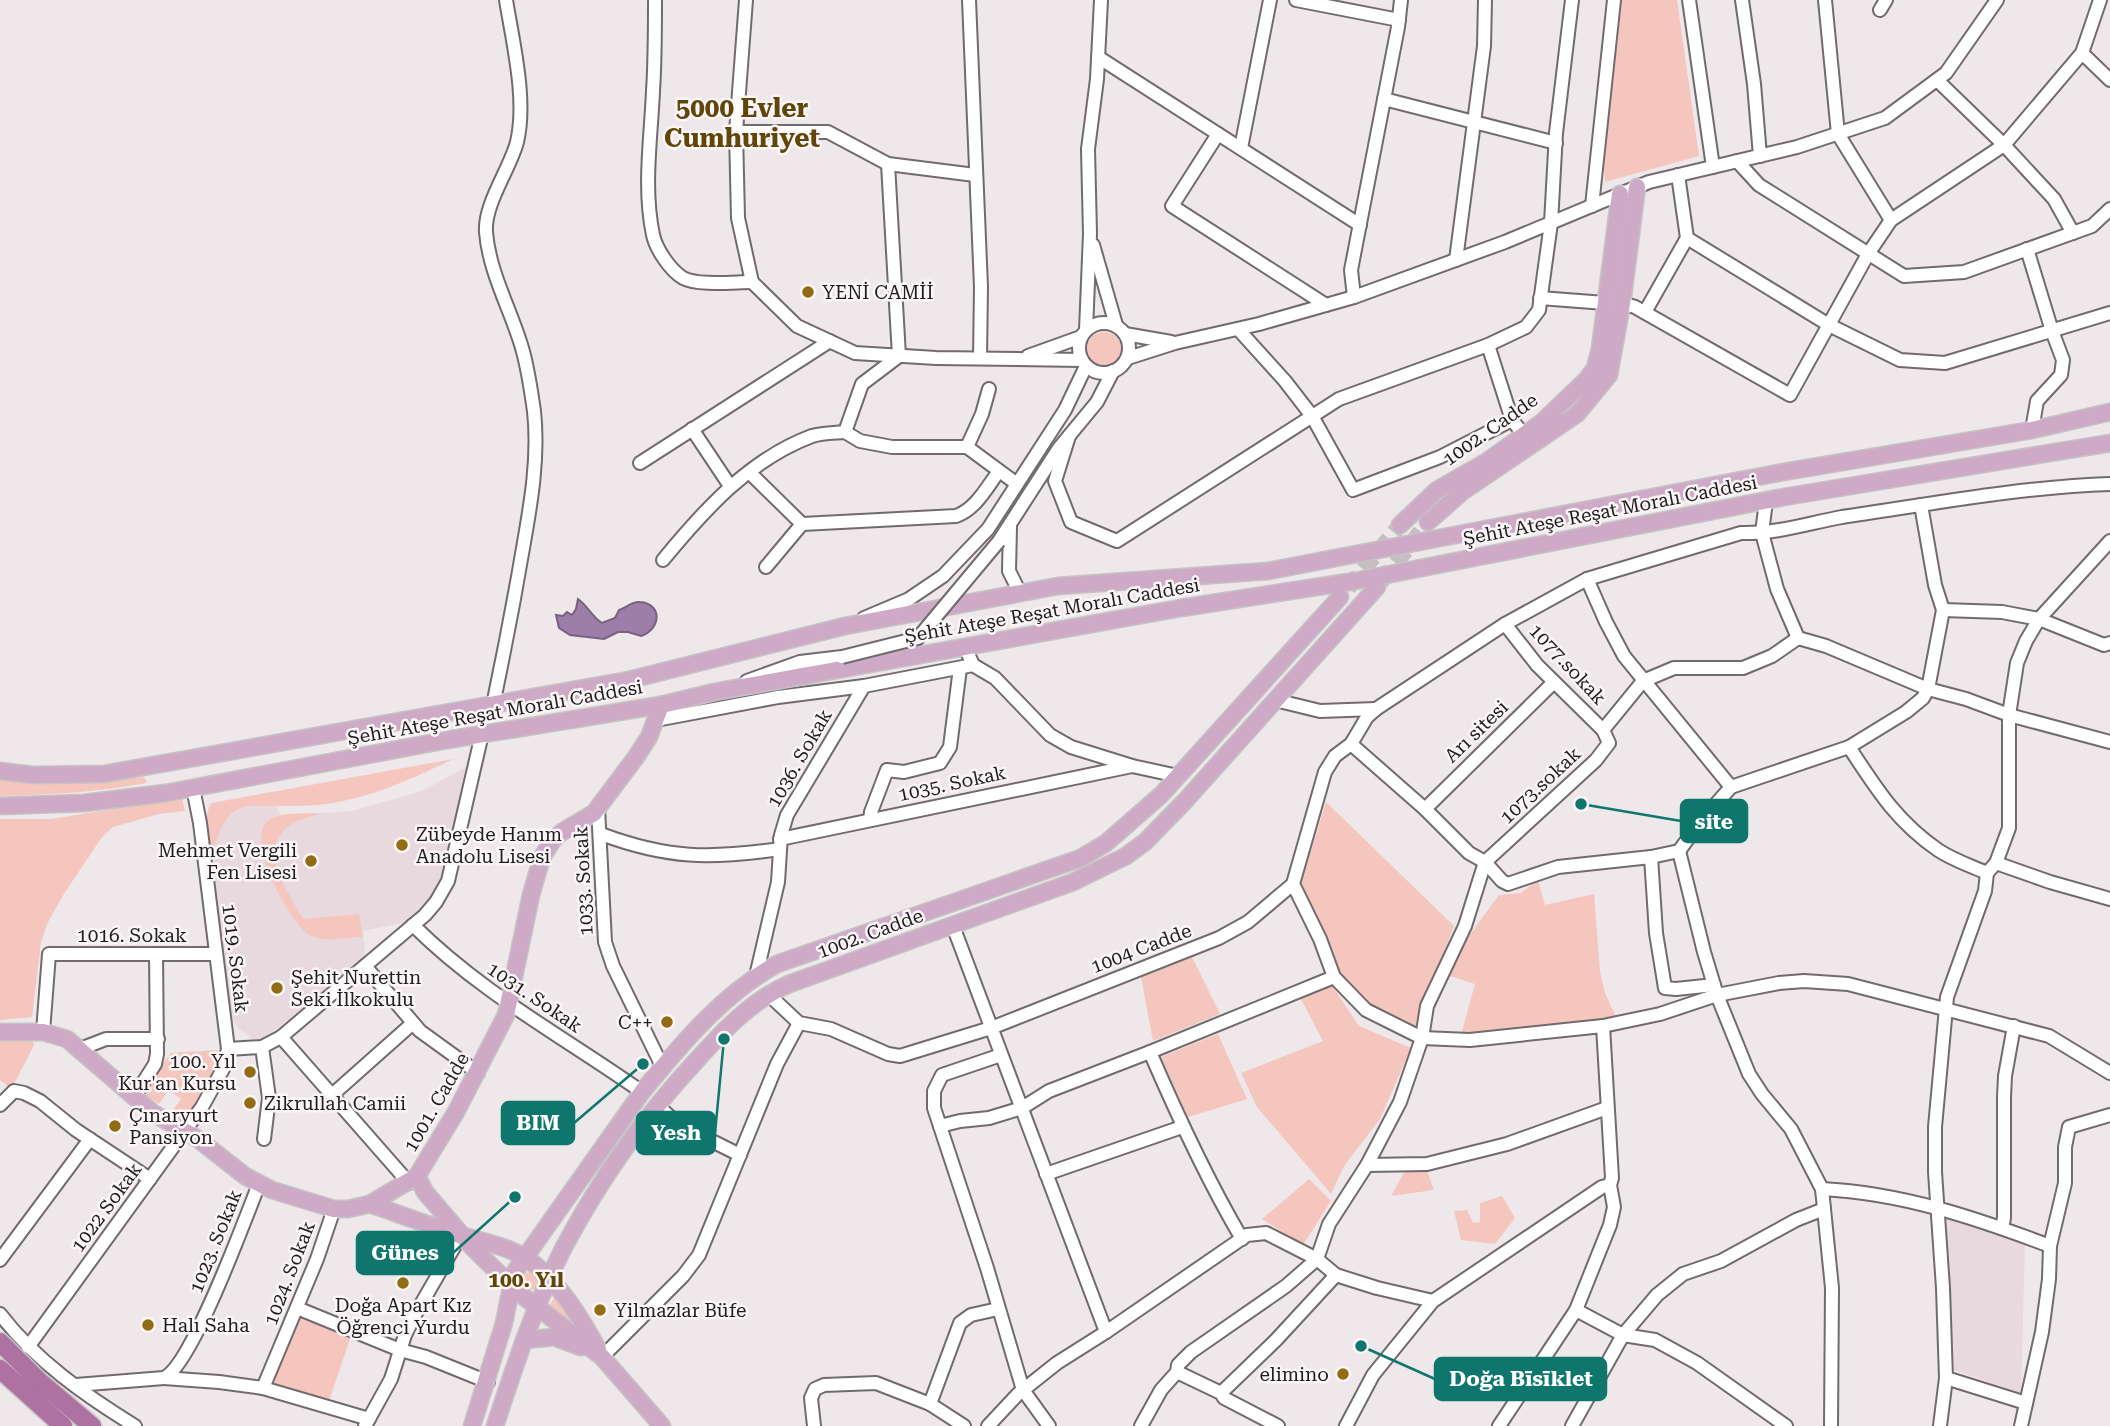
<svg xmlns="http://www.w3.org/2000/svg" width="2110" height="1426" viewBox="0 0 2110 1426" font-family="'Roboto Serif',serif">
<rect width="100%" height="100%" fill="#eee8ea"/>
<g fill="#e8d9de">
<path d="M467,767L442,878L433,900L423,913L406,922L363,931L365,956L269,1035L262,1039H254L239,1029L233,1020L219,930L207,817L209,805L212,803L270,792L281,816L352,811L422,791Z"/>
<path d="M1942,1217L2025,1241L2021,1393L1954,1370Z"/>
</g>
<g fill="#f4c6be">
<path d="M1621,0H1677L1699,156L1605,182L1603,163Z"/>
<circle cx="1104" cy="349" r="17"/>
<path d="M453,759C410,780 366,800 318,805C294,807 270,805 246,806C221,813 219,836 211,858C209,842 202,816 212,803Z"/>
<path d="M144,777L147,783C98,792 50,795 0,796V780L72,784Z"/>
<path d="M182,798L185,811L159,814L113,827L102,837L65,892L48,922L41,942L32,1017L0,1020V819H51Z"/>
<path d="M1326,802L1454,926L1423,1005L1419,1030L1367,1005L1342,980L1300,887Z"/>
<path d="M322,813C310,817 291,821 283,831C265,852 278,876 290,896C294,904 298,913 304,919L359,914L363,937C348,937 328,942 314,937C291,929 248,845 265,824C276,810 306,814 322,813Z"/>
<path d="M1538,880L1545,905L1594,894L1600,972L1605,993L1617,1019L1461,1035L1475,984L1447,975L1454,956L1499,895L1521,893Z"/>
<path d="M1192,957L1220,1014L1153,1041L1141,977Z"/>
<path d="M1331,984L1359,1026L1411,1048L1380,1119L1344,1166L1331,1194L1257,1107L1241,1073L1323,1041L1301,999Z"/>
<path d="M1218,1034L1247,1099L1188,1117L1161,1057Z"/>
<path d="M32,1039L34,1045L13,1086L9,1087L0,1080V1040Z"/>
<path d="M218,1050C212,1077 202,1101 183,1121L171,1113L181,1099L169,1090L159,1104L141,1092L171,1053Z"/>
<path d="M1405,1171H1427L1434,1190L1391,1196Z"/>
<path d="M1309,1179L1331,1201L1303,1245L1262,1219Z"/>
<path d="M1502,1196L1515,1218L1495,1244L1461,1240L1454,1211L1467,1210L1473,1223L1480,1222V1203Z"/>
<circle cx="530" cy="1281" r="9"/>
<path d="M555,1296L573,1317L570,1321L549,1306Z"/>
<path d="M300,1315L351,1336L329,1401L272,1386Z"/>
</g>
<path fill="#9d7ea9" stroke="#77617f" stroke-width="2" d="M578,599C588,606 592,617 602,623L615,618L619,610C626,608 632,601 640,602C663,604 661,629 641,636L628,632H618L604,639L570,635L559,628L556,615L563,616L567,612L572,615L576,609Z"/>
<g fill="none" stroke-linecap="round" stroke-linejoin="round">
<g stroke="#c5bfc1" stroke-width="16" stroke-dasharray="16 8" stroke-linecap="butt">
<path d="M1381,582L1428,522"/>
<path d="M1348,588L1400,525"/>
</g>
<g stroke="#716b6d" stroke-width="16">
<g id="minor">
<path d="M655,0C655,30 655,61 653,91C651,138 643,188 653,235C656,249 670,270 683,278C698,286 734,282 752,282"/>
<path d="M746,0L736,132L738,218L752,282L797,326L855,353L936,358L1082,360"/>
<path d="M969,0L981,287L980,358"/>
<path d="M1296,0L1399,20"/>
<path d="M1689,0L1713,167"/>
<path d="M1742,0L1754,84L1760,156"/>
<path d="M1825,0L1838,134L1891,220"/>
<path d="M1880,10L1886,0"/>
<path d="M2082,53L2110,80"/>
<path d="M1098,57L1360,225"/>
<path d="M1937,80L2004,145L2054,199L2073,233"/>
<path d="M1384,99L1556,143"/>
<path d="M736,132H828L888,164L975,175"/>
<path d="M1218,134L1172,206L1326,305"/>
<path d="M1241,148L1270,0"/>
<path d="M1737,161L1759,185L1904,276L1964,272L2092,226L2110,209"/>
<path d="M1678,175L1687,238L1829,325L1900,360L1945,363L2110,313"/>
<path d="M1592,206L1614,0"/>
<path d="M1093,245L1116,325"/>
<path d="M2027,249L2052,331L2063,360L2061,375L2037,401L2032,430"/>
<path d="M1456,260L1484,46L1485,0"/>
<path d="M1354,297L1351,270L1398,27L1401,0"/>
<path d="M1540,298L1605,303"/>
<path d="M1622,303L1635,307L1790,395L1868,254L1891,220L2004,145L2082,53L2100,0"/>
<path d="M1645,312L1687,238"/>
<circle cx="1104" cy="348" r="25"/>
<path d="M1238,329L1285,381L1312,416L1353,490L1440,457L1512,420"/>
<path d="M1086,330L1090,234L1088,149L1097,79L1101,0"/>
<path d="M1125,334L1171,342"/>
<path d="M1488,345L1512,420L1524,435"/>
<path d="M1028,356L1081,337"/>
<path d="M1128,358L1175,343L1259,324L1354,297L1505,242L1649,182L1797,147L1885,118L1946,73L1997,0"/>
<path d="M692,429L730,486"/>
<path d="M845,432L860,441L892,447H967L1017,484"/>
<path d="M1069,436L1055,481L1071,522L1117,541L1339,399L1488,345L1526,327L1539,310L1551,223L1556,133L1572,0"/>
<path d="M967,447L982,414L989,389"/>
<path d="M640,463L830,341"/>
<path d="M750,473L802,524L956,516C976,509 987,487 999,471"/>
<path d="M2110,484C2021,487 1931,504 1842,517C1809,523 1776,534 1741,533L1587,579L1505,624L1376,709L1367,717L1351,744L1335,756L1325,772L1293,884L1320,939L1334,977L1366,1010L1422,1038L1470,1040L1603,1026L1660,1014L1717,995L1779,983L1804,981L1848,984L2049,1036L2110,1073"/>
<path d="M1766,501L1762,533L1777,589L1798,638"/>
<path d="M1010,526L1009,571L1020,593"/>
<path d="M999,541L1059,448L1097,402L1113,371"/>
<path d="M663,560C704,510 750,459 812,436C822,433 834,433 845,432L862,384L899,356L888,164"/>
<path d="M766,567L802,524"/>
<path d="M1587,579L1606,622L1624,656L1731,787"/>
<path d="M1943,610L2002,612L2039,619L2104,645L2110,643"/>
<path d="M864,618L909,599L943,576L988,529L1065,410L1086,366"/>
<path d="M1798,638L1826,646L1928,689L1966,699L2009,715L2110,742"/>
<path d="M965,647L973,665L995,678L1050,735L1071,747L1132,766L1178,776"/>
<path d="M747,681L800,662L842,657"/>
<path d="M1275,700L1320,711L1376,709"/>
<path d="M493,705C504,653 514,601 523,548C531,503 539,457 534,411C531,391 528,368 522,348C511,310 489,272 486,232C484,204 510,169 517,142C527,100 513,43 506,0"/>
<path d="M656,720L778,697L864,686L973,665"/>
<path d="M1603,730L1643,681L1674,668H1743L1772,656L1798,638"/>
<path d="M1351,744L1425,809L1469,853L1485,862L1502,881L1508,884L1558,867L1651,857L1679,851L1701,821L1731,787L1849,747L1906,712L1923,698L1928,689L1943,610L1935,585L1921,505"/>
<path d="M1849,747C1876,788 1896,821 1938,850C1953,860 1971,866 1987,873"/>
<path d="M598,808L605,942L613,966L662,1066"/>
<path d="M1425,809L1554,682"/>
<path d="M870,820L871,812L887,770L904,772L940,763L950,747L960,668"/>
<path d="M601,834C668,859 710,859 780,849"/>
<path d="M780,839L1132,766"/>
<path d="M1679,851L1704,952L1717,995L1749,1074L1762,1094L1791,1129L1822,1189L1832,1288L1831,1426"/>
<path d="M1651,857L1656,933L1665,988L1676,989L1714,985"/>
<path d="M1996,863L2050,882L2110,899"/>
<path d="M413,925C481,993 564,1037 642,1092"/>
<path d="M953,926L1106,1332"/>
<path d="M365,966L420,1031L478,1073"/>
<path d="M756,976L778,882L781,835L787,815L864,686"/>
<path d="M768,994L799,1023L831,1029L888,1054L900,1056L991,1028L1219,938L1248,922L1293,884"/>
<path d="M43,1032L49,954H216"/>
<path d="M281,1037L409,1183"/>
<path d="M262,1047L269,1098L264,1139"/>
<path d="M80,1049L106,1039H158"/>
<path d="M228,1049L262,1047L281,1037L425,915L436,902L448,881L482,734"/>
<path d="M1150,1052C1178,1117 1206,1178 1242,1239"/>
<path d="M1001,1055L942,1075L934,1091V1108L987,1268L1023,1390L1049,1426"/>
<path d="M332,1095L413,1023"/>
<path d="M134,1097L155,1064L157,1054L156,954"/>
<path d="M0,1105L14,1091L24,1093L40,1101L76,1130L150,1179"/>
<path d="M658,1106L678,1124L740,1155"/>
<path d="M940,1126L960,1121L989,1118L1022,1108L1049,1091L1150,1052L1334,977"/>
<path d="M1367,1165L1427,1164L1507,1144L1607,1108"/>
<path d="M1046,1174L1182,1127"/>
<path d="M1822,1189C1902,1193 1976,1218 2050,1246"/>
<path d="M2002,1228L2004,1218V1097L2005,1076L2014,1026"/>
<path d="M0,1260L90,1139"/>
<path d="M297,1308L400,1350L426,1357L488,1382"/>
<path d="M1576,1310L1623,1335L1655,1340L1697,1363L1786,1426"/>
<path d="M0,1314C35,1360 86,1396 135,1426"/>
<path d="M28,1347L202,1107L223,1069L228,1049L200,823L193,788"/>
<path d="M602,1357L683,1276L699,1255L777,1064L799,1023"/>
<path d="M1177,1372L1221,1393L1224,1398L1278,1426"/>
<path d="M164,1378L219,1382L263,1388L369,1419"/>
<path d="M1946,1378L2026,1403"/>
<path d="M76,1385L164,1378C192,1365 245,1219 259,1184"/>
<path d="M263,1388L317,1259L334,1209"/>
<path d="M1221,1393L1276,1340L1336,1275"/>
<path d="M930,1404L960,1323L971,1315L998,1309"/>
<path d="M365,1426L391,1379L405,1335L416,1313L461,1235"/>
<path d="M814,1426L811,1398L815,1389L824,1385L876,1383L930,1404L964,1426"/>
<path d="M988,1426L1018,1394L1057,1363L1106,1332L1247,1235L1266,1233L1317,1259L1336,1275L1377,1288L1433,1301"/>
<path d="M1141,1426L1161,1390L1177,1372L1178,1365L1191,1352L1286,1286L1317,1259L1329,1224L1367,1165L1400,1102L1422,1038L1427,1006L1465,926L1485,862L1596,760L1609,743L1603,730L1537,665L1505,624"/>
<path d="M1346,1426L1373,1375L1433,1301L1602,1187L1610,1185"/>
<path d="M1499,1426L1576,1310L1610,1225L1614,1207L1610,1185L1612,1178L1603,1026"/>
<path d="M1572,1426L1623,1335L1657,1295L1683,1274L1721,1261L1796,1220L1824,1209"/>
<path d="M1940,1426L1946,1378L1943,1288L1935,1172V1127L1947,997L1985,891L1987,873L1996,863L2009,828V715L2017,663L2026,641L2039,619L2110,541"/>
<path d="M2021,1426L2042,1332L2049,1279L2050,1246L2065,1183V1147L2069,1127L2110,1115"/>
</g>
</g>
<g stroke="#c5c4c4" stroke-width="19">
<g id="major">
<path d="M1428,522L1462,492L1577,414L1609,375L1622,303L1637,187"/>
<path d="M1400,525L1437,490L1486,462L1541,423L1587,379L1595,368L1600,348L1620,194"/>
<path d="M0,771L33,775L104,774L629,680L845,626L1058,586L1268,571L1778,473L2032,430L2110,412"/>
<path d="M0,806L84,803L166,793L447,740L661,705L714,692L1181,608L1355,581L1784,497L2110,443"/>
<path d="M0,1032H43L67,1039L153,1113L198,1139L245,1176L272,1190L334,1209H348L370,1204L417,1176L456,1112L506,1015L531,895L542,857L553,840L562,832L594,813L636,757L649,737L661,705"/>
<path d="M417,1176L425,1192L472,1247L519,1293L602,1357L662,1426"/>
<path d="M370,1204C399,1214 428,1225 457,1234C488,1244 516,1246 541,1270C565,1292 582,1320 598,1349"/>
<path d="M524,1340L554,1337L581,1347"/>
<path d="M472,1426L504,1323L514,1273L642,1092C681,1044 723,994 777,964L1081,858L1106,843L1161,795L1340,597"/>
<path d="M495,1426C515,1365 535,1304 564,1247C599,1181 645,1116 696,1061C724,1030 751,1001 789,984L1073,882L1126,856L1145,842L1185,801L1377,587"/>
</g>
</g>
<g stroke="#c5c4c4" stroke-width="21">
<g id="highway">
<path d="M0,1342L39,1381L92,1426"/>
<path d="M0,1369L63,1426"/>
</g>
</g>
<use href="#minor" stroke="#fff" stroke-width="12"/>
<use href="#major" stroke="#ceaac7" stroke-width="16"/>
<use href="#highway" stroke="#ae71a1" stroke-width="18"/>
<g stroke="#716b6d" stroke-width="16" stroke-linecap="butt">
<path id="minor-bridge" d="M842,657L918,638L999,541"/>
</g>
<use href="#minor-bridge" stroke="#fff" stroke-width="12"/>
</g>
<g fill="#926c13" stroke="#fcf5f7" stroke-width="2.5">
<circle cx="808" cy="292" r="7"/>
<circle cx="402" cy="845" r="7"/>
<circle cx="311" cy="861" r="7"/>
<circle cx="277" cy="988" r="7"/>
<circle cx="667" cy="1022" r="7"/>
<circle cx="250" cy="1072" r="7"/>
<circle cx="250" cy="1103" r="7"/>
<circle cx="115" cy="1126" r="7"/>
<circle cx="403" cy="1283" r="7"/>
<circle cx="600" cy="1310" r="7"/>
<circle cx="148" cy="1325" r="7"/>
<circle cx="1343" cy="1374" r="7"/>
</g>
<g text-anchor="middle" stroke-width="5" stroke-linejoin="round" paint-order="stroke">
<g font-size="19" fill="#1f1d1e" stroke="#fcf5f7" text-anchor="start">
<text x="822" y="299">YENİ CAMİİ</text>
<text x="416" y="841">Zübeyde Hanım<tspan x="416" dy="22">Anadolu Lisesi</tspan></text>
<text x="297" y="857" text-anchor="end">Mehmet Vergili<tspan x="297" dy="22">Fen Lisesi</tspan></text>
<text x="291" y="984">Şehit Nurettin<tspan x="291" dy="22">Seki İlkokulu</tspan></text>
<text x="653" y="1029" text-anchor="end">C++</text>
<text x="236" y="1068" text-anchor="end">100. Yıl<tspan x="236" dy="22">Kur'an Kursu</tspan></text>
<text x="264" y="1110">Zikrullah Camii</text>
<text x="129" y="1122">Çınaryurt<tspan x="129" dy="22">Pansiyon</tspan></text>
<text x="403" y="1312" text-anchor="middle">Doğa Apart Kız<tspan x="403" dy="22">Öğrenci Yurdu</tspan></text>
<text x="614" y="1317">Yilmazlar Büfe</text>
<text x="162" y="1332">Halı Saha</text>
<text x="1329" y="1381" text-anchor="end">elimino</text>
</g>
<g font-size="19" fill="#1f1d1e" stroke="#fcf5f7">
<text transform="translate(1490 429) rotate(-35)" y="7">1002. Cadde</text>
<text transform="translate(1610 510) rotate(-11)" y="7">Şehit Ateşe Reşat Moralı Caddesi</text>
<text transform="translate(1052 610) rotate(-10)" y="7">Şehit Ateşe Reşat Moralı Caddesi</text>
<text transform="translate(1568 664) rotate(47)" y="7">1077.sokak</text>
<text transform="translate(495 712) rotate(-10)" y="7">Şehit Ateşe Reşat Moralı Caddesi</text>
<text transform="translate(1476 731) rotate(-44)" y="7">Arı sitesi</text>
<text transform="translate(799 758) rotate(-60)" y="7">1036. Sokak</text>
<text transform="translate(952 783) rotate(-12)" y="7">1035. Sokak</text>
<text transform="translate(1540 785) rotate(-43)" y="7">1073.sokak</text>
<text transform="translate(583 881) rotate(-93)" y="7">1033. Sokak</text>
<text transform="translate(870 933) rotate(-20)" y="7">1002. Cadde</text>
<text x="132" y="942">1016. Sokak</text>
<text transform="translate(1141 948) rotate(-21)" y="7">1004 Cadde</text>
<text transform="translate(236 958) rotate(83)" y="7">1019. Sokak</text>
<text transform="translate(535 997) rotate(34)" y="7">1031. Sokak</text>
<text transform="translate(436 1102) rotate(-60)" y="7">1001. Cadde</text>
<text transform="translate(106 1207) rotate(-54)" y="7">1022 Sokak</text>
<text transform="translate(215 1241) rotate(-68)" y="7">1023. Sokak</text>
<text transform="translate(289 1273) rotate(-69)" y="7">1024. Sokak</text>
</g>
<g font-size="21" font-weight="bold" fill="#604609" stroke="#fcf5f7">
<text x="526" y="1287">100. Yıl</text>
</g>
<g font-size="26" font-weight="bold" fill="#604609" stroke="#fcf5f7">
<text x="742" y="117">5000 Evler<tspan x="742" dy="30">Cumhuriyet</tspan></text>
</g>
</g>
<path fill="none" stroke="#0f766e" stroke-width="2.5" d="M1581 804L1681 821M643 1064L574 1123M724 1039L715 1133M515 1197L453 1253M1361 1346L1435 1379"/>
<g fill="#0f766e" stroke="#fcf5f7" stroke-width="2.5">
<circle cx="1581" cy="804" r="7"/>
<circle cx="643" cy="1064" r="7"/>
<circle cx="724" cy="1039" r="7"/>
<circle cx="515" cy="1197" r="7"/>
<circle cx="1361" cy="1346" r="7"/>
</g>
<g fill="#0f766e" stroke="#0f766e" stroke-width="2.5">
<rect x="1681" y="800" width="66" height="42" rx="7"/>
<rect x="502" y="1102" width="72" height="42" rx="7"/>
<rect x="637" y="1112" width="78" height="42" rx="7"/>
<rect x="357" y="1232" width="96" height="42" rx="7"/>
<rect x="1435" y="1358" width="171" height="42" rx="7"/>
</g>
<g font-size="21" text-anchor="middle" font-weight="bold" fill="#fff">
<text x="1714" y="829">site</text>
<text x="538" y="1130">BIM</text>
<text x="676" y="1140">Yesh</text>
<text x="405" y="1260">Günes</text>
<text x="1521" y="1386">Doğa Bīsīklet</text>
</g>
</svg>
